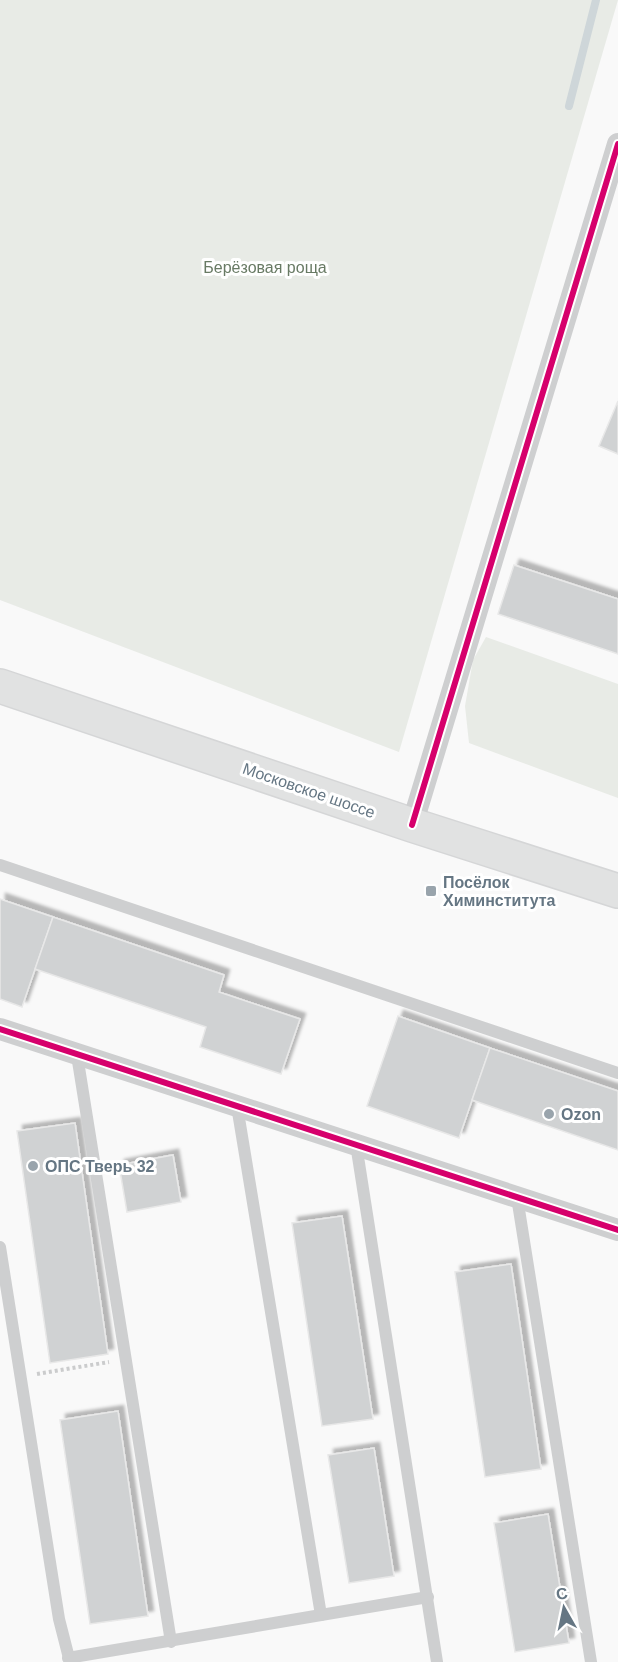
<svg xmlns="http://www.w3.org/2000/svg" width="618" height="1662" viewBox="0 0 618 1662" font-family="Helvetica,sans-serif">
<defs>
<filter id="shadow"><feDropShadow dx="5.5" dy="-5.5" stdDeviation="1.5" flood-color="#0004"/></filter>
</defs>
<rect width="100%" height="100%" fill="#f9f9f9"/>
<g fill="#e8ebe6">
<path d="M0,0H618L399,752L0,600Z"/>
<path d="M486,637L618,684V798L469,743L465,706L473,660Z"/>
</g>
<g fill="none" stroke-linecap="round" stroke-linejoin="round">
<path stroke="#ced6d9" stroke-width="8" d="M569,106L596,0"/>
</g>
<g fill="#d0d2d3" stroke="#e8e8e8" stroke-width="1.5" filter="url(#shadow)">
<path d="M618,401V454L599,446Z"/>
<path d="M514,565L618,599V654L498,614Z"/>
<path d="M0,899L53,917L22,1007L0,999Z"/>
<path d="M53,917L224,975L219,992L300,1019L281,1074L200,1047L206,1027L35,969Z"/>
<path d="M398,1016L490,1048L459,1138L367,1106Z"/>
<path d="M490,1048L618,1091V1150L472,1100Z"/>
<path d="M75,1123L108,1354L50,1363L17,1131Z"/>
<path d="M173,1155L181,1202L127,1212L119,1165Z"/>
<path d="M342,1216L373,1419L322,1426L292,1223Z"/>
<path d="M511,1264L541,1469L485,1477L455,1272Z"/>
<path d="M118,1411L148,1616L90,1624L60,1420Z"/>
<path d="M374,1448L394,1576L349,1583L328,1455Z"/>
<path d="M548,1514L569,1643L515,1652L494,1523Z"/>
</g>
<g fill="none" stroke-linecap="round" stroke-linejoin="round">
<g stroke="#d5d6d7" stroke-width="36">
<path id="primary" d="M0,686L412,825L618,891"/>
</g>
<path stroke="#cbcccd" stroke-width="4" stroke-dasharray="3 3" stroke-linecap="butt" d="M37,1374L109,1362"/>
<g stroke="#cecfd0" stroke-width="12">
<path d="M0,865L618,1073"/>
<path d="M77,1055L171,1642"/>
<path d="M237,1106L321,1615L428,1597"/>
<path d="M356,1144L437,1662"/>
<path d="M517,1197L591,1662"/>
<path d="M0,1247L59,1619L70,1662"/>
<path d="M68,1658L321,1615"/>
</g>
<g stroke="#cecfd0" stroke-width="22">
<path d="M412,825L618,144"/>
<path d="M0,1029L618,1230"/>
</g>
<use href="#primary" stroke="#e1e2e2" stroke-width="33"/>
<g stroke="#fff" stroke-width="10">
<g id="cycleway">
<path d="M412,825L618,144"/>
<path d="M0,1029L618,1230"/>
</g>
</g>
<use href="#cycleway" stroke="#d6006c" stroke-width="6"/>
</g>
<g fill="#99a4ac" stroke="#fff" stroke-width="2">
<rect x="425" y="885" width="12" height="12" rx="3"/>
<circle cx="549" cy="1114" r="6"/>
<circle cx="33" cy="1166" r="6"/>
</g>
<g text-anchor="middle" stroke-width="6" stroke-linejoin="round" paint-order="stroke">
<g font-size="16" fill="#687a64" stroke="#fff">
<text x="265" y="273">Берёзовая роща</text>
</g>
<g font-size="16" fill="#657683" stroke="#fff">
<text transform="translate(309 790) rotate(19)" y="6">Московское шоссе</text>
</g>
<g font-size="16" font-weight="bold" fill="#657683" stroke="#fff" text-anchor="start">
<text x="443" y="888">Посёлок<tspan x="443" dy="18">Химинститута</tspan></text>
<text x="561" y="1120">Ozon</text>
<text x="45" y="1172">ОПС Тверь 32</text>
</g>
</g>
<g transform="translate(564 1608) rotate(351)" stroke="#ffffff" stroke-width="4.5" paint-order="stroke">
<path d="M0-4.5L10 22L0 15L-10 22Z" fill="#657683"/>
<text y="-9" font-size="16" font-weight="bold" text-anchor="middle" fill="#657683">С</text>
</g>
</svg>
